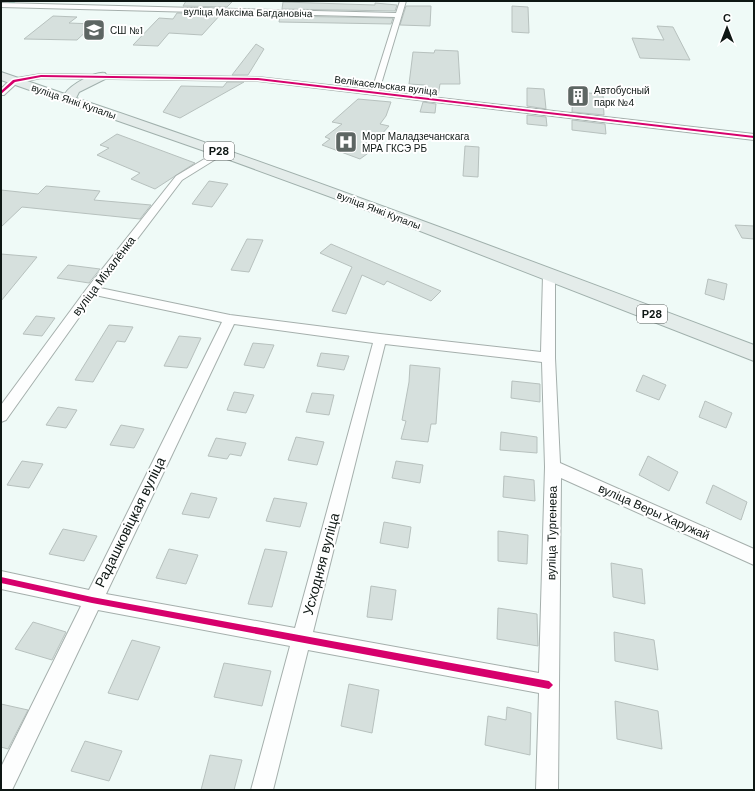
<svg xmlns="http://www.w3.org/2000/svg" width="755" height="791" viewBox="0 0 755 791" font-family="'DM Sans',sans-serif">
<rect width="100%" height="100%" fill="#effaf7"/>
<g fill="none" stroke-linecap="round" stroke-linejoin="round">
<path stroke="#90ddc9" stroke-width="5" d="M11,2L13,1"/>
</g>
<g fill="#d6e0dd" stroke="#b7c1be">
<path d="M186,1L232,2L227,7L183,6Z"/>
<path d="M283,2L375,5V3L397,5L395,11L282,9Z"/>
<path d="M406,6H431L430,26L400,25Z"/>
<path d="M512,6L528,7L529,33L512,32Z"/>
<path d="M177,13L221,14L202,35L169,33L158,46L133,45L159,18L173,19Z"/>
<path d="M53,16L77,17L69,23L94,24L77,40L24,39Z"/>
<path d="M280,16L393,18L391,24L279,22Z"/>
<path d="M657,26L673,27L690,60L640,58L632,38L664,40Z"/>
<path d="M256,44L264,49L248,75H232Z"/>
<path d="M435,50L458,51L460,84H440L438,96L424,95L426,85L409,84L413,52L434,53Z"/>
<path d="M227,82H244L180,118L163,112L181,86L223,87Z"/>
<path d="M527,88L544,89L546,109L527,106Z"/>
<path d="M573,92L603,94L604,115L572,112Z"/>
<path d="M358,99L391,102L386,116L380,124L389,126L373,144L378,146L360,159L322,145L330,139L325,137L342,124L332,122Z"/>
<path d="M423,102L436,104L435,113L420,112Z"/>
<path d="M527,115L546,117L547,126L527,124Z"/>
<path d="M572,120L605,124L606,134L572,130Z"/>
<path d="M117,134L195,163L155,189L131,179L140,173L97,155L109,148L100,145Z"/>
<path d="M465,146L479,147L478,177L463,176Z"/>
<path d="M209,181L228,184L212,207L192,204Z"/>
<path d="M46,186L100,191L94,200L151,205L140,219L22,207L1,227V190L38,194Z"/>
<path d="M735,225L754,226V239L742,238Z"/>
<path d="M247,239L263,240L249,272L231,270Z"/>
<path d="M331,244L366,259L441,291L431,301L387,281L384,285L362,275L346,314L332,311L352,267L320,253Z"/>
<path d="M1,254L37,257L1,301Z"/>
<path d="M68,265L100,269L89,283L57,278Z"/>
<path d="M708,279L727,284L724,300L705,294Z"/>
<path d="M36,316L55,318L42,336L23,334Z"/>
<path d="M109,325L133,327L125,342L117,341L93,382L75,380Z"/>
<path d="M179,336L201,338L187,368L164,366Z"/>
<path d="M253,343L274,345L264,368L244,365Z"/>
<path d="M321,353L349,356L344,370L317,366Z"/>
<path d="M410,365L440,368L436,424H431L428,442L401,439L406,421L402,420L409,382Z"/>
<path d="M643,375L666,385L659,400L636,391Z"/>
<path d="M512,381L540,384V402L511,398Z"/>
<path d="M234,392L254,395L246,413L227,410Z"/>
<path d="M312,393L334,395L329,415L306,412Z"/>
<path d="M705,401L732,413L726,428L699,417Z"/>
<path d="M58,407L77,410L66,428L46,425Z"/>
<path d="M121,425L144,429L134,448L110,445Z"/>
<path d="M501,432L537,437V453L500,450Z"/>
<path d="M296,437L324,442L317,465L288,460Z"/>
<path d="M216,438L246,443L241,456L230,454L227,459L208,456Z"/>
<path d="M648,456L678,472L669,491L639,475Z"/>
<path d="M22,461L43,464L29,488L7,485Z"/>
<path d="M396,461L423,465L420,483L392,478Z"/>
<path d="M504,476L534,480L535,501L503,497Z"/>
<path d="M713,485L747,502L741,520L706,503Z"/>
<path d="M191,493L217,498L209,518L182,514Z"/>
<path d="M274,498L307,503L300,527L266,521Z"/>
<path d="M384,522L411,527L408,548L380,543Z"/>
<path d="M63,529L97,536L84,561L49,554Z"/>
<path d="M498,531L528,535L527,564L498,561Z"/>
<path d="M169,549L198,555L186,584L156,578Z"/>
<path d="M265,549L287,552L272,607L248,604Z"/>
<path d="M611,563L642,569L645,604L613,597Z"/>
<path d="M371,586L396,590L392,620L367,617Z"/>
<path d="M498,608L537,614L538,646L497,639Z"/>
<path d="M33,622L66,632L52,660L15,649Z"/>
<path d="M614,632L654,640L658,670L615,661Z"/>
<path d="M132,640L160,647L138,700L108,693Z"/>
<path d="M224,663L271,671L262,706L214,697Z"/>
<path d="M349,684L379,690L372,733L341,726Z"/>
<path d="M615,701L658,711L662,749L617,739Z"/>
<path d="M1,704L28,710L8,749L1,747Z"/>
<path d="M507,707L531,713L530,755L485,745L488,716L506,720Z"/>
<path d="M85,741L122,751L109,781L71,771Z"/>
<path d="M210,755L242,760L234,790H201Z"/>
</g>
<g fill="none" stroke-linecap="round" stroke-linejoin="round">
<g stroke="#a5afac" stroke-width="2">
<g id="minor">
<path d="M400,1H406L379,91L754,134V140L258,81L41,78L17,83L4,95H1V89L11,79L41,74L258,77L372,90L395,17L1,7V3L396,13Z"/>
<path d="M221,149L226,152L224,154L182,180L100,288L230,315L380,334L541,352L543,275L545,272H553L555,275V358L560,463L754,549V565L561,478L558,790H536L539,693L308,650L273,790H251L290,646L98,610L12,790H1V767L81,606L1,589V571L89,590L222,322L95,295L6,420L1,422V405L88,287L176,176ZM234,324L373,343L295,628L106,594ZM385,344L542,362L545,467L539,673L313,632Z"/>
</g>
</g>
<g stroke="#a0b0ac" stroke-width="2">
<path id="primary" d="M1,72L65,94C70,85 95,71 105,73L107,76L105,79L79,92L76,98C304,175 529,260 754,345V361L361,208L216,155L1,80Z"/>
</g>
<use href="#minor" fill="#fdfefe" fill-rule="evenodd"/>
<use href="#primary" fill="#e4ecea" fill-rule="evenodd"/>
<g stroke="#fff" stroke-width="3">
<g id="cycleway">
<path d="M41,75L258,78L754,136V138L258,80L41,77L15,82L1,94V91L13,80Z"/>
<path d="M1,577L92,597L549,681L553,685L549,689L92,603L1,583Z"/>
</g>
</g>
<use href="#cycleway" fill="#d6006c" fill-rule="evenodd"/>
</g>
<defs>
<g id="school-square" transform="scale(1.15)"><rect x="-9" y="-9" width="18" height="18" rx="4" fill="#5d6663" stroke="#fff"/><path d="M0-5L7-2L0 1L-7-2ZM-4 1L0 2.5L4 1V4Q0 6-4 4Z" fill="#fff"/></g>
<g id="building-square" transform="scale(1.15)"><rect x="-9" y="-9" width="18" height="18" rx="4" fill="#5d6663" stroke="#fff"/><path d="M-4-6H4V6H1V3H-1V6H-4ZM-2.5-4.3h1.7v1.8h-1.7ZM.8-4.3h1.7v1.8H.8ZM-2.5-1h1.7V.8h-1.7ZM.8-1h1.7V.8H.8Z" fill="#fff"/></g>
<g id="hospital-square" transform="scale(1.15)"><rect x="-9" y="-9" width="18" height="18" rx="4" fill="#5d6663" stroke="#fff"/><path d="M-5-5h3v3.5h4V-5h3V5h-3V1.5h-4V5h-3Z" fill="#fff"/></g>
</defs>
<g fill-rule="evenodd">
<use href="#school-square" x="94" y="30"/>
<use href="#building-square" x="578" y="96"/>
<use href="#hospital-square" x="346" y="142"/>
</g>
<g text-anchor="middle" stroke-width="4" stroke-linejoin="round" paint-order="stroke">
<g font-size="10" fill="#0e1714" stroke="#fff">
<text transform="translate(248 12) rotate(1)" y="4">вуліца Максіма Багдановіча</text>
<text transform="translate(386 85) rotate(7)" y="4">Велікасельская вуліца</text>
<text transform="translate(74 101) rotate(19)" y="4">вуліца Янкі Купалы</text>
<text transform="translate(379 210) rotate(21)" y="4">вуліца Янкі Купалы</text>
</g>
<g font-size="10" fill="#0e1714" stroke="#fff" text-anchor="start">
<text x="110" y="34">СШ №1</text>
<text x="594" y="94">Автобусный<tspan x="594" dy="12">парк №4</tspan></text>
<text x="362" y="140">Морг Маладзечанскага<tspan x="362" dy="12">МРА ГКСЭ РБ</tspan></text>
</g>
<g fill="#fff" stroke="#565d5a" stroke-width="1">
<rect x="204" y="142" width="30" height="18" rx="3"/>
<rect x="637" y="305" width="30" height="18" rx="3"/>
</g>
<g font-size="11" font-weight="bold" fill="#0e1714">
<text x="219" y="155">Р28</text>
<text x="652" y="318">Р28</text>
</g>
<g font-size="12" fill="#0e1714" stroke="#fff">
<text transform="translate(104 276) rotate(-53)" y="4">вуліца Міхалёнка</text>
<text transform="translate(654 512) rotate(24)" y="4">вуліца Веры Харужай</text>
<text transform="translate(552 533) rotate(-89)" y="4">вуліца Тургенева</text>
</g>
<g font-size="14" fill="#0e1714" stroke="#fff">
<text transform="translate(130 522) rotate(-64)" y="5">Радашковіцкая вуліца</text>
<text transform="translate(321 564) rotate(-75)" y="5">Усходняя вуліца</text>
</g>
</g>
<rect width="755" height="791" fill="none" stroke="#0e1714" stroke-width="4"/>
<g transform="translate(727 28)" stroke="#ffffff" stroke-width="3" paint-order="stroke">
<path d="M0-3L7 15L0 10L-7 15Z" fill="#0e1714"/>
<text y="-6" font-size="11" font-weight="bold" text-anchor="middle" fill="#0e1714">С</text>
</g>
</svg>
